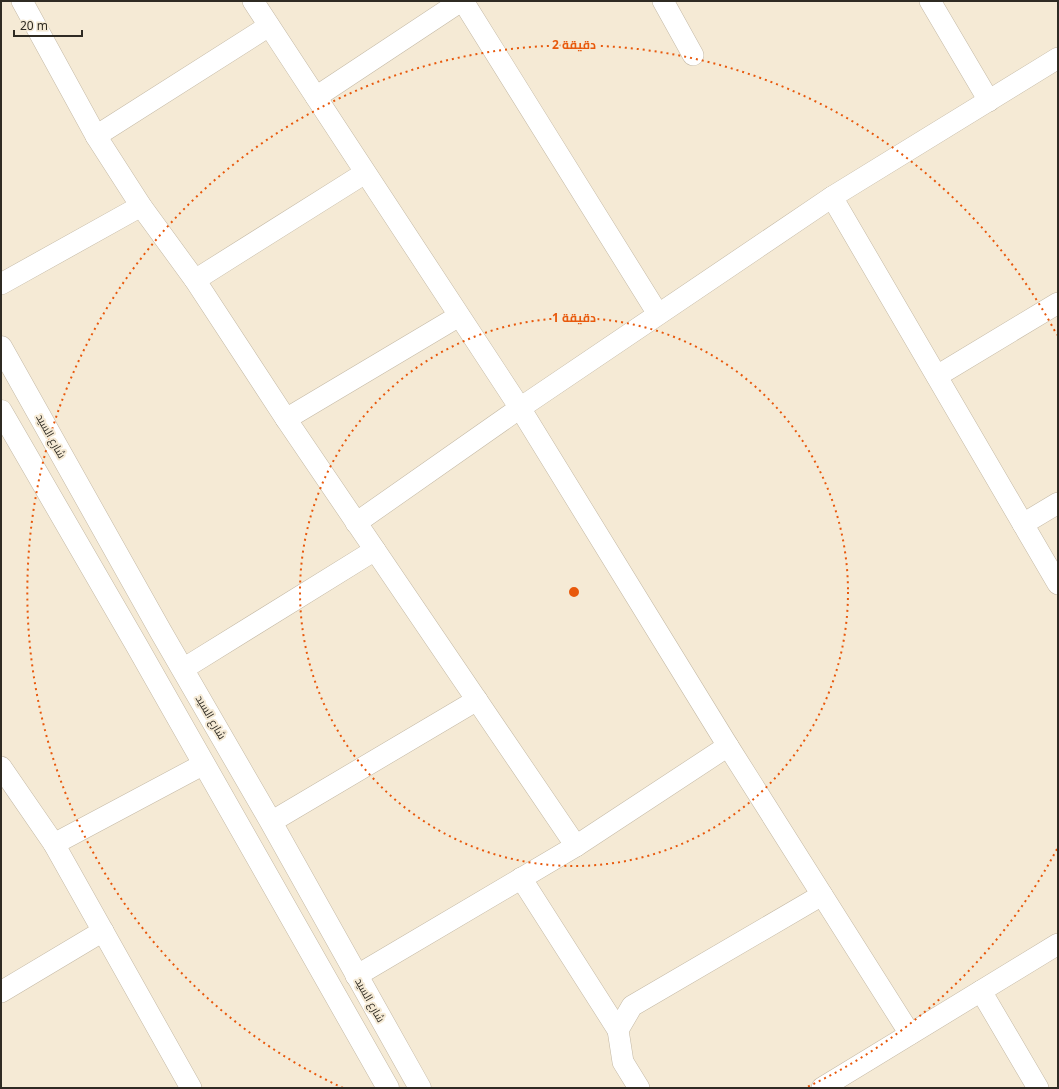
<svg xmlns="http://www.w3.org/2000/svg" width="1059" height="1089" viewBox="0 0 1059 1089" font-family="'Noto Sans',Cairo,sans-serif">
<rect width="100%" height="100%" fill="#f5ead5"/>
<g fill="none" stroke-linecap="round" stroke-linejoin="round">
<g stroke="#c4b9a5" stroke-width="22">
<g id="minor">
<path d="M22,1L96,136L141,206L195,280L286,419L576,846"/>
<path d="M253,1L520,408L356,523"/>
<path d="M463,1L658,314"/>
<path d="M663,1L693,55"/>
<path d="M930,1L989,101"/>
<path d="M316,97L461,1"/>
<path d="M96,136L269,26"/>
<path d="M832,197L1058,584"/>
<path d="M195,280L365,173"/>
<path d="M1,284L141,206"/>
<path d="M937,376L1058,303"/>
<path d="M286,419L459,316"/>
<path d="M1023,524L1058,503"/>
<path d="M183,669L375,550"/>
<path d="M1,767L54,844L191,1088"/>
<path d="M271,822L477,700"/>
<path d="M54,844L204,764"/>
<path d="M521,878L618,1030"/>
<path d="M356,976L576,846L728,746"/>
<path d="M981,991L1038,1088"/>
<path d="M1,992L103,931"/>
<path d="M910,1034L728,746L520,408L832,197L1058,58"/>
<path d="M639,1088L623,1062L618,1030L632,1006L822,895"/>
<path d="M822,1088L1058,944"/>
</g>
</g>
<g stroke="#c4b9a5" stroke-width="23">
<g id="tertiary">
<path d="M1,347L161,632L271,822L420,1088"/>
<path d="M1,411L137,646L388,1088"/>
</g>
</g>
<use href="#minor" stroke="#fff" stroke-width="21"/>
<use href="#tertiary" stroke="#fff" stroke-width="22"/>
</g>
<g fill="none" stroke="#e8590c" stroke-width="2" stroke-dasharray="2 4">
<circle cx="574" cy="592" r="274"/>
<path d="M1057 849A547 547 0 0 1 805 1088M343 1088A547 547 0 1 1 1057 335"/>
</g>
<g text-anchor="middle" stroke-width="4" stroke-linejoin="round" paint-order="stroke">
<g font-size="11" fill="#2f2b23" stroke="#f5ead5">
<text transform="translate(51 436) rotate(61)" y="4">شارع السيد</text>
<text transform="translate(211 717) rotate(60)" y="4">شارع السيد</text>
<text transform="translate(370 1000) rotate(61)" y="4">شارع السيد</text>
</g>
</g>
<circle cx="574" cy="592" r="6" fill="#e8590c" stroke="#f5ead5" stroke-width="2"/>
<g font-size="12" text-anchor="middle" font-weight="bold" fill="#e8590c" stroke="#f5ead5" stroke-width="4" stroke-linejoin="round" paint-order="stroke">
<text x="574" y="49">2 دقيقة</text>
<text x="574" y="322">1 دقيقة</text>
</g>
<rect width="1059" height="1089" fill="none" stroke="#2f2b23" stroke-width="4"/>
<path d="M14 30v6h68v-6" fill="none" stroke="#2f2b23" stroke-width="2"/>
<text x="20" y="30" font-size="12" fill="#2f2b23" stroke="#f5ead5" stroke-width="3" paint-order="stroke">20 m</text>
</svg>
